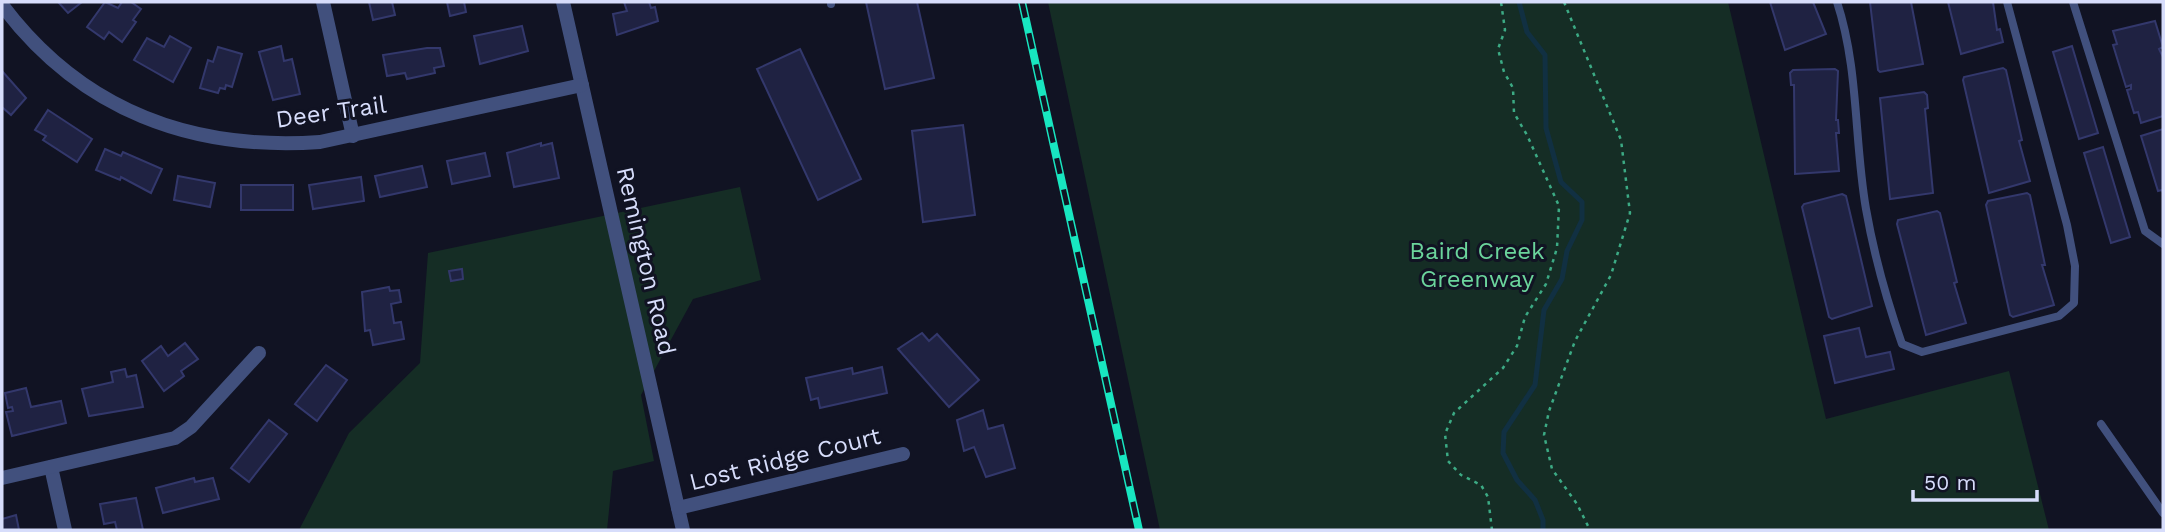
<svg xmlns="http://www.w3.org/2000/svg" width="2165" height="532" viewBox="0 0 2165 532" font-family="'Work Sans',sans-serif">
<rect width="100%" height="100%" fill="#111323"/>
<g fill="#152d25">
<path d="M1048,2H1728L1826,419L2009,371L2049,530H1160Z"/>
<path d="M740,187L761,280L693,299L641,395L654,461L613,471L607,530H299L349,433L420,363L428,253Z"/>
</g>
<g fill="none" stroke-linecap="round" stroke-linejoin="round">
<path stroke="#113042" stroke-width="5" d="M1519,2L1527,32L1545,55L1546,128L1561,182L1582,202V220L1567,251L1562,279L1544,310L1535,385L1504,432L1503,453L1517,480L1535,500L1543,520V530"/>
</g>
<g fill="#1f2242" stroke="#33386c" stroke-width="2">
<path d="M58,2H82L68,13Z"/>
<path d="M105,2L118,8L122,2H131L141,9L133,20L136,22L122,42L109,32L104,39L87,27Z"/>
<path d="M369,2H392L395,15L373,20Z"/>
<path d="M447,2H464L466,12L450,16Z"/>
<path d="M624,2H649L651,8L655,7L658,21L617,35L613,14L627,11Z"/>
<path d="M866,2H917L934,78L885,89Z"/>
<path d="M1770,2H1813L1826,34L1785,50Z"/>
<path d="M1870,2H1911L1923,64L1880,72L1878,70Z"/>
<path d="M1948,2H1993L1997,30L2000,29L2003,42L1961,54Z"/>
<path d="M2155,21L2163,47L2159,49L2163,57V116L2141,123L2138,112L2134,113L2127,90L2131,89V85L2126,87L2113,45L2117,44L2113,31Z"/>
<path d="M522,26L528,51L480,64L474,36Z"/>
<path d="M170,36L191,48L173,82L134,60L147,38L164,47Z"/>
<path d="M281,46L284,61L292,59L300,94L273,100L259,52Z"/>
<path d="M2072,46L2098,133L2079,139L2053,52Z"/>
<path d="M218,47L242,54L232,87L226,85L225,89L220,88L218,93L200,88L208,60L213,62Z"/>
<path d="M427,48H440L444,66L434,68L435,73L407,79L405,73L387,76L383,55Z"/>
<path d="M800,49L861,179L818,200L757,69Z"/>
<path d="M2003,68L2006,70L2022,140L2019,141L2030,181L1989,193L1963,80L1964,77Z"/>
<path d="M1835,69L1838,71L1836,120H1838L1839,133H1836L1839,171L1795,174L1794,85H1791L1790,73L1793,70Z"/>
<path d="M2,71L26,98L11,115L2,107Z"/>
<path d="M1924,92L1927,95L1928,108L1925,109L1933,193L1890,199L1880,98Z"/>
<path d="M48,110L92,139L77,162L43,140L46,136L35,130Z"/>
<path d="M963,125L975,215L923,222L912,131Z"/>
<path d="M2163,129V193L2162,190L2158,191L2141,136Z"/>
<path d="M541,143V146L552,143L559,178L514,187L507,153Z"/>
<path d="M2103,147L2130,237L2111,243L2084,153Z"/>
<path d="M105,149L121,156L123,152L162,169L151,193L121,177L120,180L96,170Z"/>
<path d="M485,153L490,176L452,184L447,161Z"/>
<path d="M422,166L427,187L380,197L375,176Z"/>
<path d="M178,176L215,183L210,207L174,200Z"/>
<path d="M361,177L364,201L313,209L309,185Z"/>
<rect x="241" y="185" width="52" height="25"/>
<path d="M2027,193L2030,195L2045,265H2042L2054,305L2013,317L2010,315L1986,205L1988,201Z"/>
<path d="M1842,194L1846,196L1872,306L1832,319L1829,317L1802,207L1804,204Z"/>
<path d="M1937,211L1940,213L1957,282L1954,283L1966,323L1926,335L1897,224L1898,220Z"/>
<path d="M462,269L463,279L451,281L449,271Z"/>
<path d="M389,287L390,291L399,290L401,302L391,304L394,323L401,322L404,339L373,345L370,330L365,331L362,292Z"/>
<path d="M1859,328L1866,357L1890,352L1894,369L1835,383L1824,336Z"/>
<path d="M922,333L929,341L937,334L979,380L949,407L898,349Z"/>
<path d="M185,343L198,359L181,371L184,376L164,391L142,361L161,346L168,356Z"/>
<path d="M326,365L347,380L317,421L295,404Z"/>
<path d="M882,367L887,393L820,408L818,398L811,400L806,378L852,368L853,374Z"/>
<path d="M125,369L127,377L136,375L143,407L89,416L82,389L113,382L111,372Z"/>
<path d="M26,388L31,407L61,401L66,423L12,436L6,412L13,411L12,407L8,408L5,393Z"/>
<path d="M983,410L988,429L1003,425L1015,468L986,477L974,447L964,451L957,420Z"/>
<path d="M269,420L287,434L249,482L231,468Z"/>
<path d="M194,478L195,482L213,478L219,499L163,513L156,488Z"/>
<path d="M136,498L143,530H117L115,522L104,524L100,504Z"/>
<path d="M16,515L19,530H2V519Z"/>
</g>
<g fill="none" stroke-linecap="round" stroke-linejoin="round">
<g stroke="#3caa84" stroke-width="2.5" stroke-dasharray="3.5 5" stroke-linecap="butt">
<path d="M1564,2L1621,140L1630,213L1611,275L1575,341L1549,411L1544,435L1552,469L1577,504L1590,530"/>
<path d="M1492,530L1488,497L1481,485L1461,475L1448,461L1445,434L1454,413L1503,368L1517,346L1525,317L1546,284L1557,248L1559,206L1527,135L1514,113L1513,88L1504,72L1498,49L1505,30L1501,2"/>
</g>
<g stroke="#41507d" stroke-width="8">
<path d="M1837,2C1859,69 1854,140 1866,209C1874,255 1887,301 1902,344L1922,352L2059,316L2074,303L2075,266L2067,225L2007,2"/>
<path d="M2073,2L2145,231L2163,244"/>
<path d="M831,4V2"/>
<path d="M2101,424L2163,513"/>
</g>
<g stroke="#41507d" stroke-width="14">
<path d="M323,2L353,136"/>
<path d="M563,2L683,530"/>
<path d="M2,5C81,110 191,151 320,142L582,85"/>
<path d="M51,467L65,530"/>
<path d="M2,478L175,438L191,427L259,353"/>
<path d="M678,508L903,454"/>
</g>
<g stroke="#18e6c0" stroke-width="8">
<path id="rail" d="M1022,2L1139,530"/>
</g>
<use href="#rail" stroke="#111323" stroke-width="5" stroke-dasharray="16" stroke-linecap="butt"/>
</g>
<g text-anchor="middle" stroke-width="6" stroke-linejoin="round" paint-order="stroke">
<g font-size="24" fill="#d7ddfb" stroke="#111323">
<text transform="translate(331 112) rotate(-8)" y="8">Deer Trail</text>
<text transform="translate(646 261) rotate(77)" y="8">Remington Road</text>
<text transform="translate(785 459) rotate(-14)" y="8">Lost Ridge Court</text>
</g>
<g font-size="24" fill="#6bd49c" stroke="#111323">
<text x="1477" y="259">Baird Creek<tspan x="1477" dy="28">Greenway</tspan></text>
</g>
</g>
<rect width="2165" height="532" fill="none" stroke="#d7ddfb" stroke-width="7"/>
<path d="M1913 490v10h124v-10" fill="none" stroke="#d7ddfb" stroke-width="3.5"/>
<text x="1924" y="490" font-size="21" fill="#d7ddfb" stroke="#111323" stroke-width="5" paint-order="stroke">50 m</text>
</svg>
